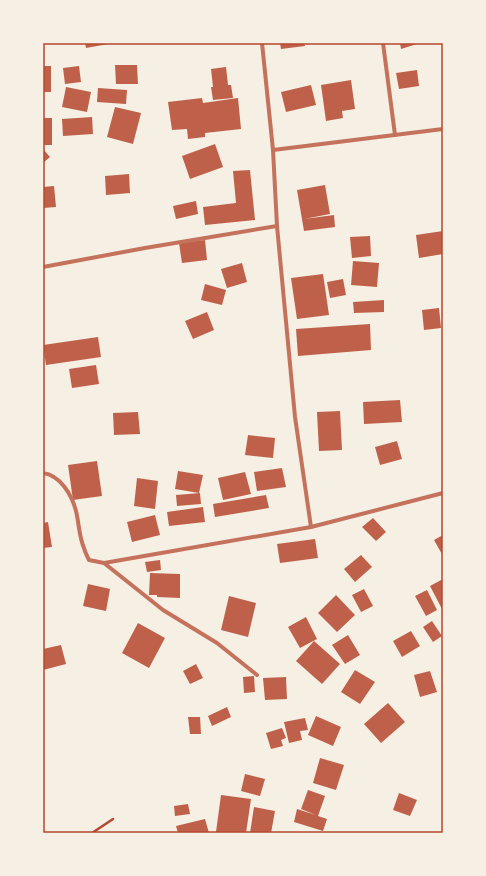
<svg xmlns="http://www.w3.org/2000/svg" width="486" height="876" viewBox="0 0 486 876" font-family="'Playfair Display',serif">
<rect width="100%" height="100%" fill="#f6efe4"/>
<g fill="#bf614a">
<path d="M85,43H108V44L86,48Z"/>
<path d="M280,43H304L305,46L281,49Z"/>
<path d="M400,43H420L401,49Z"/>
<path d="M115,65H137L138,84H116Z"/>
<rect x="43" y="66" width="8" height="26"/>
<path d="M79,66L81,82L65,84L63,68Z"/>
<path d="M226,67L228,85H231L233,98L213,100L211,87H213L211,69Z"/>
<path d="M417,70L419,86L399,89L396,73Z"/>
<path d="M351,80L355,109L342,111L343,118L326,121L321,85Z"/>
<path d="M311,85L316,105L286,112L281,92Z"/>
<path d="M66,87L91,92L87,112L62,107Z"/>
<path d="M98,88L127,90L126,104L97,102Z"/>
<path d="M202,98L203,103L238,98L241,129L205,133V137L188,139L187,129L172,130L168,102Z"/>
<path d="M115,107L141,113L133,144L107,137Z"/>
<path d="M92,117L93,134L63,136L62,119Z"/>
<rect x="43" y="118" width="9" height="27"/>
<path d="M215,144L223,167L190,179L182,156Z"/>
<path d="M43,149L50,157L43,163Z"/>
<path d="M250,170L255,220L205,225L203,207L236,203L233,171Z"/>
<path d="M129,174L130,193L106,195L105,176Z"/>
<path d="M325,185L330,214L304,219L334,215L335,227L304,231L297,190Z"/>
<path d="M54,186L56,207L43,208V187Z"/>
<path d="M196,201L198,214L176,219L173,206Z"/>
<path d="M443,231V254L419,258L416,235Z"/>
<path d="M370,236L371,256L352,258L350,237Z"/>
<path d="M205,240L207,260L182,263L179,243Z"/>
<path d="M353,261L379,263L377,287L351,285Z"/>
<path d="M242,263L247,282L227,288L221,269Z"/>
<path d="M323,274L329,315L297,319L291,278Z"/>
<path d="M343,279L346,295L330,298L327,282Z"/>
<path d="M205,284L226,290L222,305L201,300Z"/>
<path d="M384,300V312L354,313L353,302Z"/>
<path d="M439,308L441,328L424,330L422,310Z"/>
<path d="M207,312L214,330L193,339L185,321Z"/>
<path d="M370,324L371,350L298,356L296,329Z"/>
<path d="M98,337L101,357L46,365L43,345Z"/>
<path d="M96,365L99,384L72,388L69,369Z"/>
<path d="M400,400L402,422L364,424L363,402Z"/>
<path d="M340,411L342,450L319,451L317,412Z"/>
<path d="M138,412L140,434L114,435L113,413Z"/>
<path d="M248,435L275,438L273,458L245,455Z"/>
<path d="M397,441L402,459L380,465L375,447Z"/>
<path d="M97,461L102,496L73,500L68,465Z"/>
<path d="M282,468L286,487L257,491L254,472Z"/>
<path d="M178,471L203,475L199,493L175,489Z"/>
<path d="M245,472L251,494L223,500L218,478Z"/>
<path d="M137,478L158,481L155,509L134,506Z"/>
<path d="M200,493L201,504L177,506L176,495Z"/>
<path d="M266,495L269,508L215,517L213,504Z"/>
<path d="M203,507L205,522L169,526L167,512Z"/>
<path d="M155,515L160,535L132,542L127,522Z"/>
<path d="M373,518L386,532L376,541L362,527Z"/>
<path d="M48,522L52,547L43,548V523Z"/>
<path d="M443,535V556L434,540Z"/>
<path d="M315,539L318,558L280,563L277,544Z"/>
<path d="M361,555L372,567L355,582L344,569Z"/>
<path d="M160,560L161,570L147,572L145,562Z"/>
<path d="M150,573L180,574V598L157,597V595H149Z"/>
<path d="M443,579V609H442L430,586Z"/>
<path d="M88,584L110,589L106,611L83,606Z"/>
<path d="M364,589L373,606L361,612L352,595Z"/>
<path d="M427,590L437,610L426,616L415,596Z"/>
<path d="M336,595L355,615L337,632L318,613Z"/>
<path d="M229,596L256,603L248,637L221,630Z"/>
<path d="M306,617L317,639L300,648L288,627Z"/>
<path d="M432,621L442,636L433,642L423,627Z"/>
<path d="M138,623L165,638L149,668L122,653Z"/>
<path d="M411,631L420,646L402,657L393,641Z"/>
<path d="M348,635L360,655L345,664L332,645Z"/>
<path d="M314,641L340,664L322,684L296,661Z"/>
<path d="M61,645L66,664L43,670V649Z"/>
<path d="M196,664L203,678L190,684L183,671Z"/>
<path d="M355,670L375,682L360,704L341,692Z"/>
<path d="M430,671L437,692L420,697L414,675Z"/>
<path d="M254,676L255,692L244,693L243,677Z"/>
<path d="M286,677L287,699L265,700L263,678Z"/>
<path d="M388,703L405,722L381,743L364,724Z"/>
<path d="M227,707L231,717L212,726L208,716Z"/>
<path d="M316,716L341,727L333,746L308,735Z"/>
<path d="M188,717H200L201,734H190Z"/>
<path d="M305,718L308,730L300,731L302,740L289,743L284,722Z"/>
<path d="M282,728L286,738L281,740L283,746L271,749L266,733Z"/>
<path d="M320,758L344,765L336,790L313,783Z"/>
<path d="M245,774L265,779L260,796L241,791Z"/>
<path d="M308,790L325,796L318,816L327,819L323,831L294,822L297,809L316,815L301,809Z"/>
<path d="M399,793L417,800L410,816L393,810Z"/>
<path d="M221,795L251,799L246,833L216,832Z"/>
<path d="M188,804L190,814L175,816L174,806Z"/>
<path d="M254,807L275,811L271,833H250Z"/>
<path d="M205,819L209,833H178L176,826Z"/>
</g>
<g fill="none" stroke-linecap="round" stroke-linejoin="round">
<path stroke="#b5482f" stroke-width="2.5" d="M92,833L113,819"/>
<g stroke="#c5725c" stroke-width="4">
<path d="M262,43L273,150L277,226L295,417L311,527"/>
<path d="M383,43L395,135"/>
<path d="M273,150L443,129"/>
<path d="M43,267L145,248L277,226"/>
<path d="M43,473C60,475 72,495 76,511C79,523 79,537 84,548C85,552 87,556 89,560L104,563L311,527L443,493"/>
<path d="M104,563L163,610L217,643L257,675"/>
</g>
</g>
<rect width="486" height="876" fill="none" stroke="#f6efe4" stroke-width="88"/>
<rect x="44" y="44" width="398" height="788" fill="none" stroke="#b5482f" stroke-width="1.5"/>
</svg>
